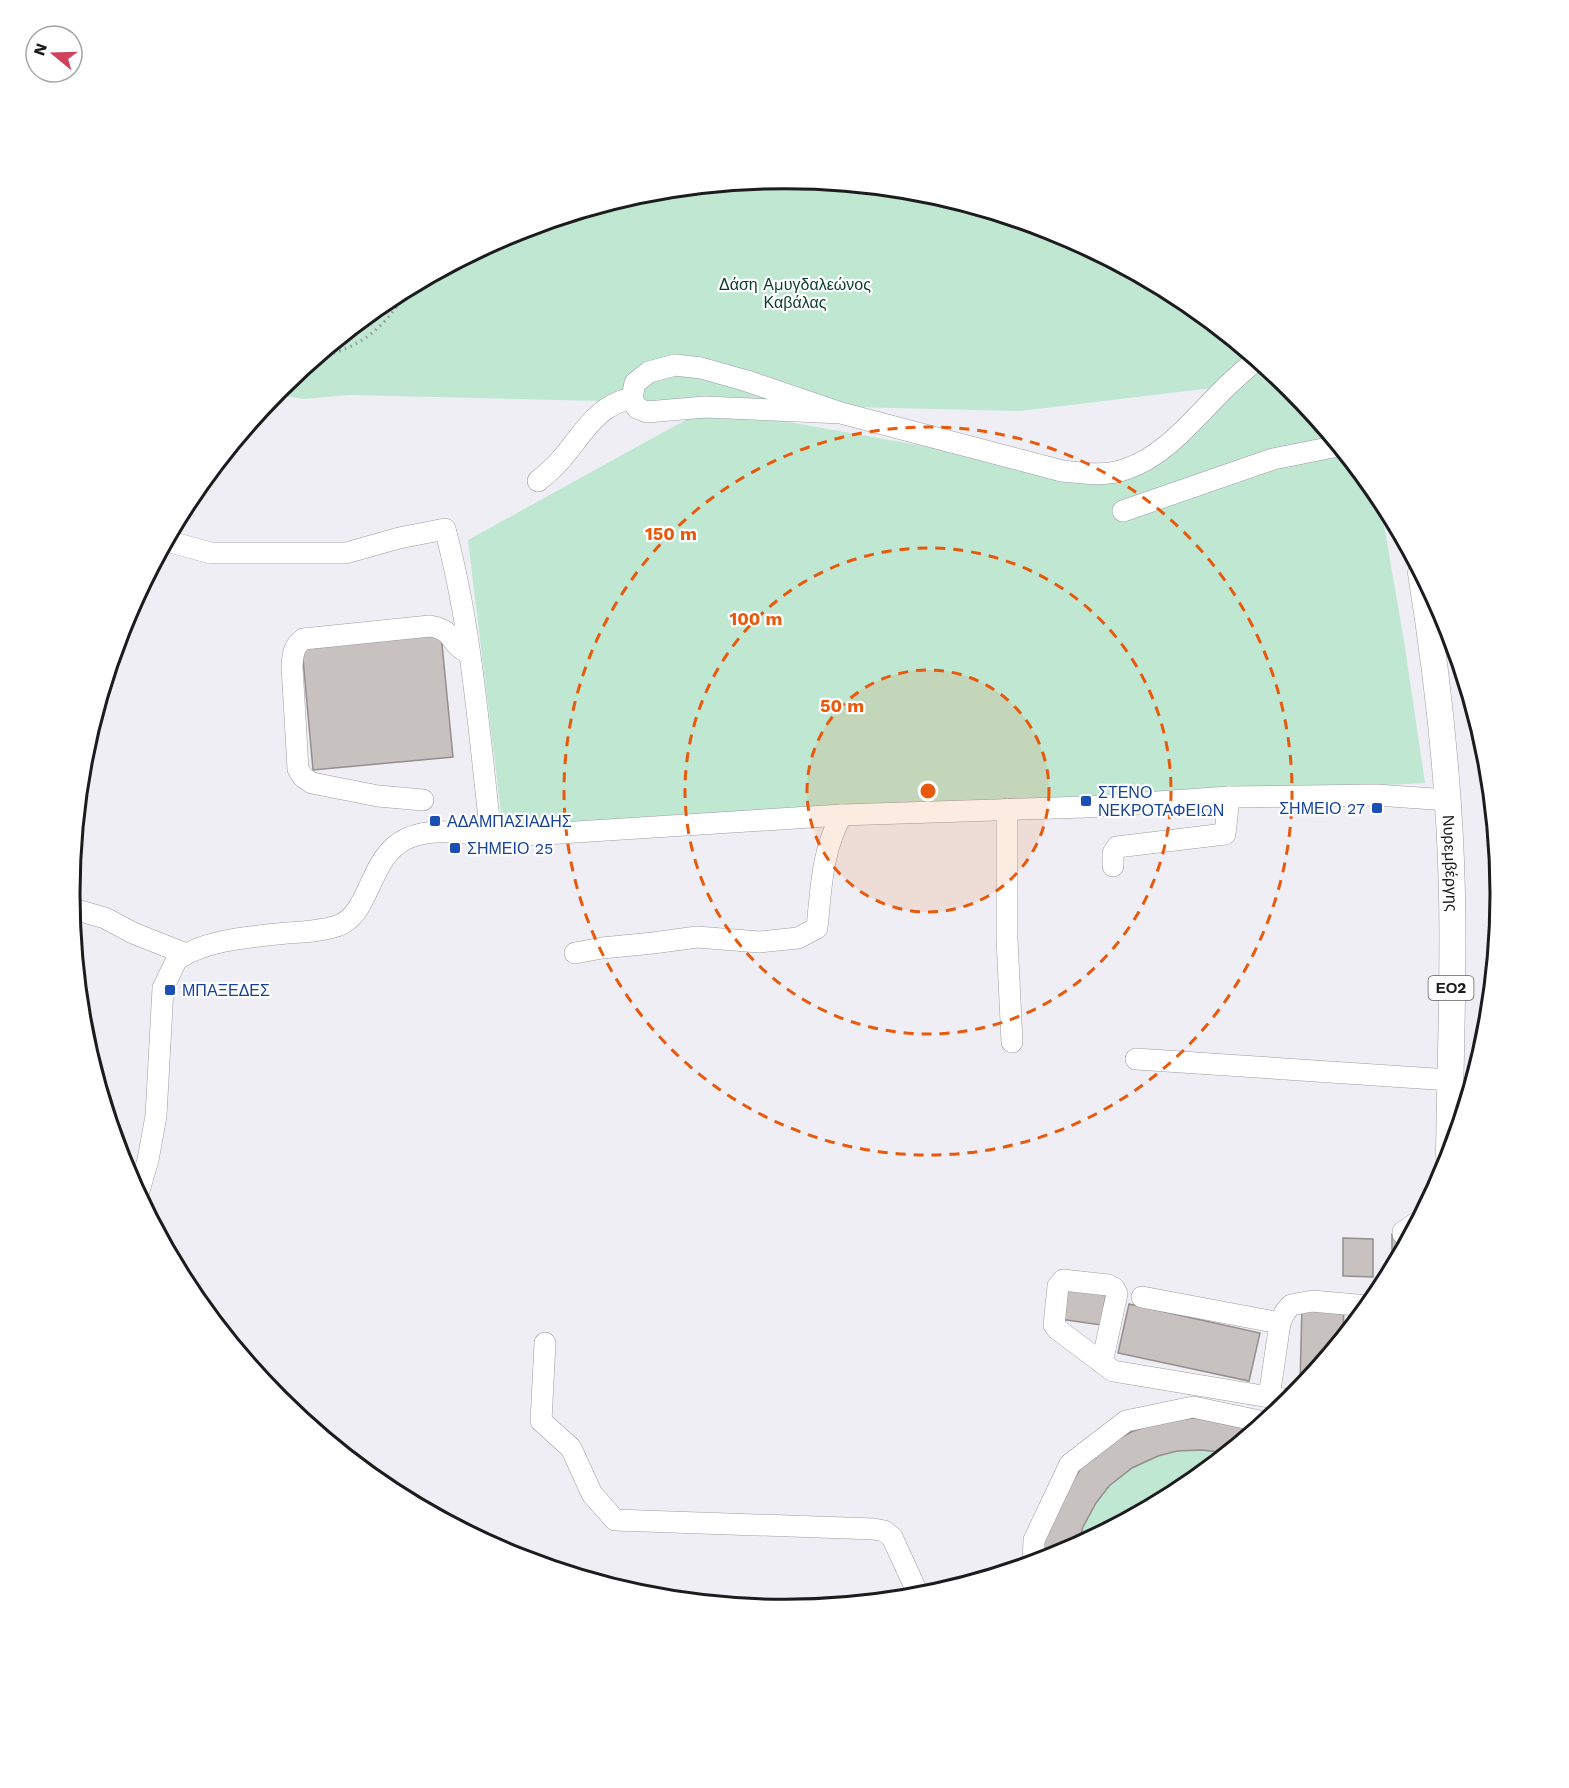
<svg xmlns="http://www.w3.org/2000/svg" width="1569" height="1788" viewBox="0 0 1569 1788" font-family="'Work Sans',sans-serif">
<rect width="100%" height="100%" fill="#efeef4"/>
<g fill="#bfe7d2">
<path d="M785,179L924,192L1059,233L1182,299L1291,388L1379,496L1404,641L1425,783L503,829L468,540L691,417L732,412L1079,474L1104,480L1229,386L1020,411L350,395L303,399L274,394L387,299L511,233L645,192Z"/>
<path d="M1196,1418L1254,1430L1182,1489L1058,1555L1040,1561L1057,1507L1082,1466L1162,1420Z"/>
</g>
<g fill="#c7c1bf" stroke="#948e8c" stroke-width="1.5">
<path d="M441,634L453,757L313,770L302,648Z"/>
<path d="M1392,1234H1409L1398,1256H1392Z"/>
<path d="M1343,1238L1373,1239V1277L1343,1276Z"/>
<path d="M1065,1288L1106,1294L1101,1325L1060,1319Z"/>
<path d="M1129,1304L1260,1333L1249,1381L1118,1353Z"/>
<path d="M1302,1304L1344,1305L1343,1336L1303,1385H1300Z"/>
<path d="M1196,1418L1254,1430L1226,1453L1202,1450L1177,1451L1158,1456L1132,1468L1109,1486L1096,1503L1083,1527L1078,1545L1058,1555L1040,1561L1043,1543L1057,1507L1082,1466L1104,1447L1131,1432L1162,1420Z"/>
</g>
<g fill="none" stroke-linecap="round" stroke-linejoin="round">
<g stroke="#9d9ca1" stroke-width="22">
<g id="minor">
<path d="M841,413L705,407L647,412L637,408L632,398L635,383L649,372L675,365L701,368L747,381L841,413L1062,471C1083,473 1105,477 1126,469C1166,456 1196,416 1225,388C1235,378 1246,369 1256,360"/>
<path d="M538,481C544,476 550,471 556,465C581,439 593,406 632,398"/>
<path d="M1123,511L1273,459L1338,446"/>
<path d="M167,538L174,543L211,553H346L399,538L445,529C472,629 479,734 491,836"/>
<path d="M423,800L378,796L312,783L303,777L298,769L292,666C293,655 293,647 303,639L430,626C458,631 446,643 469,653"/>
<path d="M1007,809V939L1012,1042"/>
<path d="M1113,866V853L1117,847L1225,834L1229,797"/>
<path d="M70,908L105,918L133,933L186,954"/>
<path d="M575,953L602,948L653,943L697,937L759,942L798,938L817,928C821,889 822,849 842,815"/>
<path d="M1136,1059L1450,1080"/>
<path d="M138,1194L148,1160L156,1116L163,988L177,959C209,939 250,937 287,933C304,932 321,931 337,926C371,915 368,857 406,839C432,827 461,833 488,836C501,837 515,835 529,835L842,815L1086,807L1229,797L1376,795L1448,800"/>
<path d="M1403,1234V1232L1416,1223"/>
<path d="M1142,1297L1280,1323"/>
<path d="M545,1343L541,1421L571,1448L592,1494L615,1520L874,1529L884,1531L892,1537L919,1596"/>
<path d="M1102,1363L1117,1294L1114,1288L1108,1285L1063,1280L1058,1286L1054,1325L1057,1329L1113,1371L1269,1397"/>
<path d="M1290,1400L1269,1397L1280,1323L1285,1312L1291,1305L1312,1301L1368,1306"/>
<path d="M1033,1563L1034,1540L1070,1464L1126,1421L1193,1407L1264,1422"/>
</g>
</g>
<g stroke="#9d9ca1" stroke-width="27">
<g id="major">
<path id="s1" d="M1421,573C1438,680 1450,787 1452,895C1454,982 1450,1068 1449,1155"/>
</g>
</g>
<path stroke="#97969a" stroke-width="3" stroke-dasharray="1.5 4.5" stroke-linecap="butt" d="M316,357C359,350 388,326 408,288"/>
<use href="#minor" stroke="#fff" stroke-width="21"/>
<use href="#major" stroke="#fff" stroke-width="26"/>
</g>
<circle cx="928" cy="791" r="121" fill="#e8590c" fill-opacity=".12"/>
<g fill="none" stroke="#e8590c" stroke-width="3" stroke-dasharray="10 8">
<circle cx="928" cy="791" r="121"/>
<circle cx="928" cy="791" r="243"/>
<circle cx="928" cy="791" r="364"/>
</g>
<g fill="#1a4fb4" stroke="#fff" stroke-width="2">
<rect x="1080" y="795" width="12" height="12" rx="3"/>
<rect x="1371" y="802" width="12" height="12" rx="3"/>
<rect x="429" y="815" width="12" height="12" rx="3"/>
<rect x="449" y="842" width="12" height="12" rx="3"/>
<rect x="164" y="984" width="12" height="12" rx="3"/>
</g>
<g text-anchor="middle" stroke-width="4.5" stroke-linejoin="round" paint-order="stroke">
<rect fill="#fff" stroke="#606062" stroke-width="1.5" x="1428.5" y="976" width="45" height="24" rx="4.5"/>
<g font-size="15" font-weight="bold" fill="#1c1c1e">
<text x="1451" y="993">ΕΟ2</text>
</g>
<g font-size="16" fill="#083d29" stroke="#fff">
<text x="795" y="290">Δάση Αμυγδαλεώνος<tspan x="795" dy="18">Καβάλας</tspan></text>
</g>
<g font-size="16" fill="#164399" stroke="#fff" text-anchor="start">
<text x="1098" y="798">ΣΤΕΝΟ<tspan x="1098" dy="18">ΝΕΚΡΟΤΑΦΕΙΩΝ</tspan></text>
<text x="1365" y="814" text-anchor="end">ΣΗΜΕΙΟ 27</text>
<text x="447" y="827">ΑΔΑΜΠΑΣΙΑΔΗΣ</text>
<text x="467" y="854">ΣΗΜΕΙΟ 25</text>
<text x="182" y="996">ΜΠΑΞΕΔΕΣ</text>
</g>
<g font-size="16" fill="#1c1c1e" stroke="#fff">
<text dy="6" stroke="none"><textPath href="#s1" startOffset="292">Νυρεμβέργης</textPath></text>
</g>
</g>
<path d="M0 0H1569V1788H0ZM80 894a705 705 0 1 1 1410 0a705 705 0 1 1-1410 0Z" fill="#fff" fill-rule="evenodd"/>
<path fill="none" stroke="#1c1c1e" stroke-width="3" d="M80 894a705 705 0 1 1 1410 0a705 705 0 1 1-1410 0Z"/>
<circle cx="928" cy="791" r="9" fill="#e8590c" stroke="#fff" stroke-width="3"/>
<g font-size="18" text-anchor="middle" font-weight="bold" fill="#e8590c" stroke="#fff" stroke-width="4.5" stroke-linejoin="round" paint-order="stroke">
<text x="671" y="540">150 m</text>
<text x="756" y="625">100 m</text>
<text x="842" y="712">50 m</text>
</g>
<g transform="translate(54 54) rotate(289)"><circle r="28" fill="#ffffff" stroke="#a4a4a5" stroke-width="1.5"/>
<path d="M0-4.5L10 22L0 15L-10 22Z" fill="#d0415e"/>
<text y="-9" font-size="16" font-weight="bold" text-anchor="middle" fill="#1c1c1e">N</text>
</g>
</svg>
